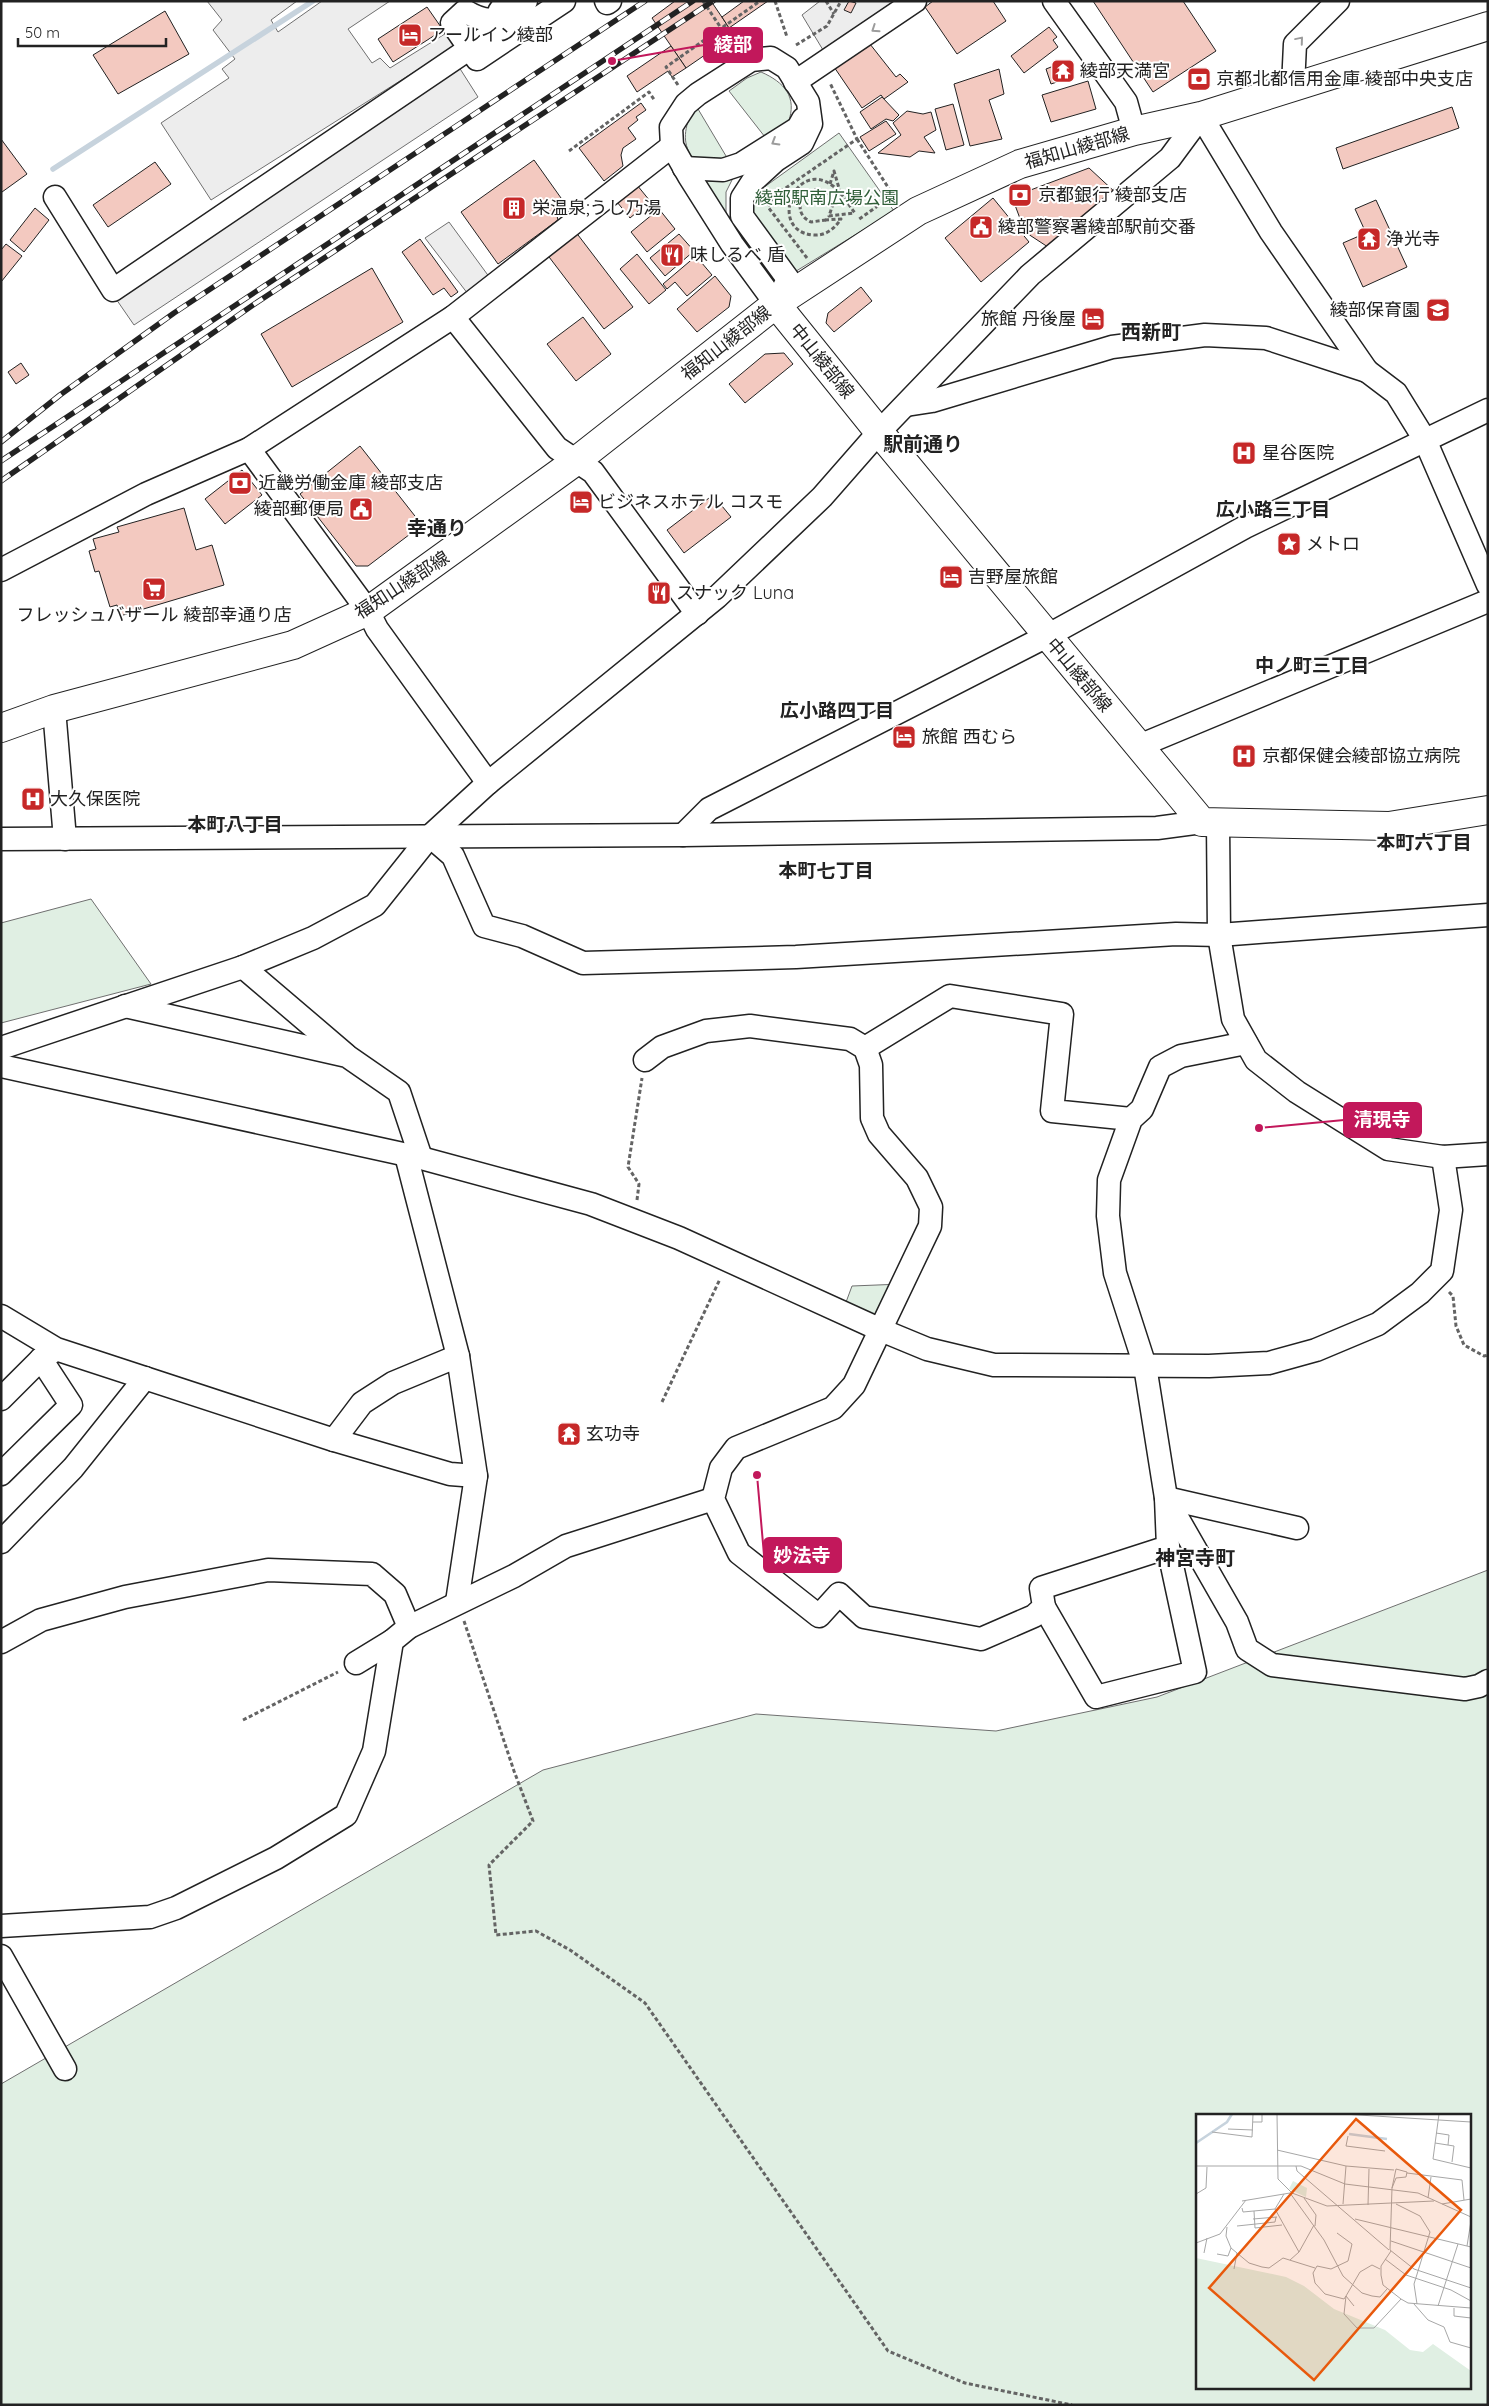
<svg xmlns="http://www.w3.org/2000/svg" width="1489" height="2406" viewBox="0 0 1489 2406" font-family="Quicksand,'Noto Sans JP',sans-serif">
<rect width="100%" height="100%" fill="#fff"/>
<g fill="#e0efe3" stroke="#6f6f6f" fill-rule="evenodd">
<path d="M761,72C784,82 798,97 788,123L765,137L729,91L747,78Z"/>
<path d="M698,109L729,161H694C682,143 684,132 691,112Z"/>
<path d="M839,133L894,211L793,273L750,212L763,188Z"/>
<path d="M737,170L726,192V215L701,181H714Z"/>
<path d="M91,899L151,984L1,1023V923Z"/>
<path d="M902,1284L881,1330L842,1313L852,1286Z"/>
<path d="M1488,1570V2405H1V2084L543,1770L756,1714L996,1731L1157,1697ZM1198,2115H1470V2387H1198Z"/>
</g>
<g fill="#ededed" stroke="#6f6f6f">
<path d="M207,1H297L271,20L278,32L322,1H390L348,29L372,63L380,58L390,68L448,32L457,45L211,200L161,123L229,78L222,69L235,59L213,30L222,20Z"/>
<path d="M820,1H894L823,50L802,15Z"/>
<path d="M457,64L478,97L134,325L114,296Z"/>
<path d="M449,222L490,278L468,294L425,238Z"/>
</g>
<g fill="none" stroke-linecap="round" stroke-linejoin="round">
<path stroke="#c7d3dd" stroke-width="5.5" d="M53,169L313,1"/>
</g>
<g fill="#f3c9c0" stroke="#222">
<path d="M675,1H711L734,35L686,68L652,18Z"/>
<path d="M744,1H768L729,28L722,17Z"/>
<path d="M849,1L856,3L851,13L844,10Z"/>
<path d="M933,1H993L1006,21L957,54L925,7Z"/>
<path d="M1093,1H1183L1216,51L1153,92Z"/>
<path d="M427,7L443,30L393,62L378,39Z"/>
<path d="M165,11L189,54L118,94L93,55Z"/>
<path d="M1049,27L1057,37L1053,40L1058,47L1024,73L1011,56Z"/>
<path d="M866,39L896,77L900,74L908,82L884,99L881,95L862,108L832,64Z"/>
<path d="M671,46L686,68L672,77L668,71L637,92L627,76Z"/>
<path d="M1064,62L1069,78L1051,84L1046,69Z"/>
<path d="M999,69L1004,94L989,100L1002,139L970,146L954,84Z"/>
<path d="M1088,81L1096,109L1051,122L1042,95Z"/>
<path d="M882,97L899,115L893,121L886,119L871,129L860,112Z"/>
<path d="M641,103L646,110L636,117L638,120L628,128L636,139L623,148L621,155L623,166L604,181L579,148Z"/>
<path d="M953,104L964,145L946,150L935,109Z"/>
<path d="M1452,107L1459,128L1343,169L1336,148Z"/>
<path d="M907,111L923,114L931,112L936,130L924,137L935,153L919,151L910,157L878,153L901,135L893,123Z"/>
<path d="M886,121L896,134L869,151L860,137Z"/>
<path d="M1,139L27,174L2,192L1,191Z"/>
<path d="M534,160L566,205L556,212L558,220L498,264L461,212Z"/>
<path d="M155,162L171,184L108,227L93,205Z"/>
<path d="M1089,168L1116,193L1051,249L1025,232L1012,197Z"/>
<path d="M637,185L650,201L630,218L617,202Z"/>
<path d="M993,198L1029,242L981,282L945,238Z"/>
<path d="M1376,200L1407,267L1363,287L1343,243L1366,233L1355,209Z"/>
<path d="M35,208L49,220L24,252L10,240Z"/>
<path d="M659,209L675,229L647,252L631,232Z"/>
<path d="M575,231L633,307L604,329L546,253Z"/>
<path d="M679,234L694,251L665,276L650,258Z"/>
<path d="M420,239L458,292L451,297L444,288L433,295L402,252Z"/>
<path d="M6,244L22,256L1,282V250Z"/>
<path d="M637,254L666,290L649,304L620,269Z"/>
<path d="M696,256L712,275L687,296L675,282L667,289L663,284Z"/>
<path d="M372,268L403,322L292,387L261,334Z"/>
<path d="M715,276L731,296L729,307L697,332L677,309Z"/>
<path d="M861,287L872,301L834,332L826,323L828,313Z"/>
<path d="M583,317L611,354L576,381L547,344Z"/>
<path d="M784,353L793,364L745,403L729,384L765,354Z"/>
<path d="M21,363L29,375L16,384L8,372Z"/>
<path d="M360,446L422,525L368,566H356L300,494Z"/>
<path d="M242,470L262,495L225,524L205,499Z"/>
<path d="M713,495L731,517L684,553L667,530Z"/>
<path d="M184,508L196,550L212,545L224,585L120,616L117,605L110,607L99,571L95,572L89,551L96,549L93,539L119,532L117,527Z"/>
</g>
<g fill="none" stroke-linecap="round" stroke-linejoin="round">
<g stroke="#222" stroke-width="25">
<g id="minor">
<path d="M526,1C502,18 493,28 465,11L452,23L477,59L564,1"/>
<path d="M606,1L607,3L610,1"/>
<path d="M1054,1L1126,102L1134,131"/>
<path d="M771,58L787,68L808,102L811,124L802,143L776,160L753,181L742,198V216L788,279L776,304L732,244L689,176L672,146L671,127L686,104L698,94L751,60Z"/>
<path d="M795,82L915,1"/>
<path d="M1293,86L1295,44L1338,1"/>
<path d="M684,168L723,170L741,164L798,128L803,119"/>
<path d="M55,197L113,290L491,34L500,10"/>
<path d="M453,317L557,448L593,472L697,614"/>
<path d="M906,405L932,401L1112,347L1205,335L1266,338L1367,371"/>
<path d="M249,449L368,611L377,629L488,783"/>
<path d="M1,570L146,494L249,449L453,317L672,146"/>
<path d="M54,709L65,839"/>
<path d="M1139,746L1488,601"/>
<path d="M1218,823L1219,935L1233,1019L1256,1060L1297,1092L1388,1149L1443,1157L1488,1154"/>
<path d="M683,835L709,809L1047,636L1245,527L1488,410"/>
<path d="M430,836L453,856L484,926L522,936L583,963L796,957L1176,934L1219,935L1488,915"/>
<path d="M1,839L683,835L1157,828L1202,822"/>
<path d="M243,967L345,1054"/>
<path d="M125,1006L347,1056L399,1092L421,1158"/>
<path d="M1246,1043L1181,1056L1160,1067L1142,1109L1131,1119L1109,1180L1108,1216L1115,1273L1145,1366L1166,1498L1237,1622L1247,1649L1272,1665L1465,1689L1479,1686L1488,1681"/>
<path d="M1,1048L243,967L313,938L375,905L430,836L488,783L717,597L822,497L879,432L1030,275L1170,158L1201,116L1271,232L1367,371L1396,393L1425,440L1488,585"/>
<path d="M865,1048L950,996L1062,1014L1052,1111L1131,1119"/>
<path d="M645,1060L662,1047L706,1031L750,1026L850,1039L865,1048L871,1065L872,1118L879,1134L917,1178L931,1207L930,1226L854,1385L833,1408L736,1448L721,1468L713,1499L739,1553L819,1616L839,1594L864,1617L981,1639L1034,1616L1044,1607L1041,1588L1168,1547L1166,1498L1297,1528"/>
<path d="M1,1066L421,1158L591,1204L679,1238L881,1330L927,1349L994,1365L1209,1366L1269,1363L1316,1350L1378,1324L1420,1293L1442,1271L1451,1210L1443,1157"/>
<path d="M406,1155L458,1356L476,1476L457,1602"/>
<path d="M1,1316L56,1349L334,1440L450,1474L476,1476"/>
<path d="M1,1399L41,1359L52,1352"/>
<path d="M334,1440L362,1403L393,1383L458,1356"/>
<path d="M1,1474L71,1405L41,1359"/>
<path d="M1,1542L73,1468L145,1378"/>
<path d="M1044,1607L1096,1697L1195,1672L1168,1547"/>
<path d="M1,1642L41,1620L125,1597L268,1570L372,1574L395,1594L409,1627"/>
<path d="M356,1663L392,1641"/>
<path d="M1,1926L150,1917L176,1908L276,1858L346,1815L374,1751L392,1641L409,1627L514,1576L566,1546L713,1499"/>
<path d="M1,1956L65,2069"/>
</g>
</g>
<g stroke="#222" stroke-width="30">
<g id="major">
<path d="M776,304L879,432L1202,822L1389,826L1488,810"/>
<path d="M1,728L54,709L293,645L368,611L576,461L776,304L918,211L1020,164L1134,131L1201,116L1488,26"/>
</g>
</g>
<g stroke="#646464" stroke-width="3" stroke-dasharray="4 2.5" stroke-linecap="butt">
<path d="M703,1L721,28"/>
<path d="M775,1L787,37"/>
<path d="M826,1L834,14"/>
<path d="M796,45L827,26L841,1"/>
<path d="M678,85L666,67L760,1"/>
<path d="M857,139L893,195L858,220"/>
<path d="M569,151L649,92L655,101"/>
<path d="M830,184L834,171L841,195"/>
<path d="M825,220L841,219C834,229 826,236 813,235C767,231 795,157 833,186C842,193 848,204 855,213"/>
<path d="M826,220L811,222C787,211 807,178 829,194L833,204L829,216L854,213"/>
<path d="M807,258L768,207L774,196L857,139L830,83"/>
<path d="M637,1200L639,1184L628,1167L642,1078"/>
<path d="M1449,1292L1453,1296L1456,1326L1464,1345L1484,1356L1488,1355"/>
<path d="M662,1402L720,1279"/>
<path d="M464,1621L514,1771L533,1821L489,1865L496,1935L536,1931L570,1950L645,2003L888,2351L965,2383L1072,2405"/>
<path d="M243,1720L338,1672"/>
</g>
<use href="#minor" stroke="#fff" stroke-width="22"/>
<use href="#major" stroke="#fff" stroke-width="28"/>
<g stroke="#222" stroke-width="5.5">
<g id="rail">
<path d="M1,442L60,395L174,313L645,1"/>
<path d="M1,461L693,1"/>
<path d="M1,481L253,305L713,1"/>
</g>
</g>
<use href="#rail" stroke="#fff" stroke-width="4" stroke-dasharray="11" stroke-linecap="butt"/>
</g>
<defs><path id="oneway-chevron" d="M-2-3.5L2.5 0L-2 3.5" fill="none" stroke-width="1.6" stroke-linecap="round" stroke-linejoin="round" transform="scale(1.25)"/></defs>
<g stroke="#9c9c9c">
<use href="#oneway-chevron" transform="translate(875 29) rotate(146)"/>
<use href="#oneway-chevron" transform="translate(1300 40) rotate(-50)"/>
<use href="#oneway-chevron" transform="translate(775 142) rotate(149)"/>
</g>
<defs>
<g id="hotel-square" transform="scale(1.25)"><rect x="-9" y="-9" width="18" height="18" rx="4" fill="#c62828" stroke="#fff"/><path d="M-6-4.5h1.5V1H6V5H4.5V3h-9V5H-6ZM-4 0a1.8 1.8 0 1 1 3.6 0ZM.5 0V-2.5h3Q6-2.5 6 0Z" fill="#fff"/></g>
<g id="temple-square" transform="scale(1.25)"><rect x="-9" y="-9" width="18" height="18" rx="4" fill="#c62828" stroke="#fff"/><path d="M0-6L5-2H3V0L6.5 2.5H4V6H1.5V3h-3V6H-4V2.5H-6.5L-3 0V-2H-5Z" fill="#fff"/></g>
<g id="bank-square" transform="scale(1.25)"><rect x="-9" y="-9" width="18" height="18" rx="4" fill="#c62828" stroke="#fff"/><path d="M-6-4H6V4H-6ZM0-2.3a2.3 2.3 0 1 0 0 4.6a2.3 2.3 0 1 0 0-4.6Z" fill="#fff"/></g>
<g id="building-square" transform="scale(1.25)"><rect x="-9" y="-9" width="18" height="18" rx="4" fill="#c62828" stroke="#fff"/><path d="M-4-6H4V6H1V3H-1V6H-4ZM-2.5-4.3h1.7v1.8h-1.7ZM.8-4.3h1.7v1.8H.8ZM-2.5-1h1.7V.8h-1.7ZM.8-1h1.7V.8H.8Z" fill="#fff"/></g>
<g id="civic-square" transform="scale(1.25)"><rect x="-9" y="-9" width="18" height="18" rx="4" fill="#c62828" stroke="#fff"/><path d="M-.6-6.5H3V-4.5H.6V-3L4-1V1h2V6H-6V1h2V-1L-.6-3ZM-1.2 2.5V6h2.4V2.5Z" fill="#fff"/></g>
<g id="restaurant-square" transform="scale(1.25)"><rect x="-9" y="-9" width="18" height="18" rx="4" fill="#c62828" stroke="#fff"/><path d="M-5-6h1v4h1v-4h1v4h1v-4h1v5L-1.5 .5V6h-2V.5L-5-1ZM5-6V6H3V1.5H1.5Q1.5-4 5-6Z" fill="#fff"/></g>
<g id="school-square" transform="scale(1.25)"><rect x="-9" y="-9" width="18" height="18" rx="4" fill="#c62828" stroke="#fff"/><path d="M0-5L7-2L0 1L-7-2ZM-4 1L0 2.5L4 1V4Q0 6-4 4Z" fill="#fff"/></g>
<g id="hospital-square" transform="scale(1.25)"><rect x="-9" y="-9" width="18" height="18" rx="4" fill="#c62828" stroke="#fff"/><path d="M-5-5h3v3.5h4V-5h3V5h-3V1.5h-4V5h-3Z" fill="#fff"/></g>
<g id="sight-square" transform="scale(1.25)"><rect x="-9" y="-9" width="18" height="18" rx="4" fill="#c62828" stroke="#fff"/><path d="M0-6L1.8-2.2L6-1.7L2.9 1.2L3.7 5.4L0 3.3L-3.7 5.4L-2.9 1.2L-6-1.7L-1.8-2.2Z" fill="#fff"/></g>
<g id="supermarket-square" transform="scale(1.25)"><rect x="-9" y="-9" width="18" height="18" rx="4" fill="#c62828" stroke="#fff"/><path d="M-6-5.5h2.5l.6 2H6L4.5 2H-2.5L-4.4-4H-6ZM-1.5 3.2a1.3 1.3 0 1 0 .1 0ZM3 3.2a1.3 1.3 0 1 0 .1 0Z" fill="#fff"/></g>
</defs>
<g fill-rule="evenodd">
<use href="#hotel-square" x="410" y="35"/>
<use href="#temple-square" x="1063" y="71"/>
<use href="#bank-square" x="1199" y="79"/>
<use href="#bank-square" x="1020" y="195"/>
<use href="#building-square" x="514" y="208"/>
<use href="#civic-square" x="981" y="227"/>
<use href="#temple-square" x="1369" y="239"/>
<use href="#restaurant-square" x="672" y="255"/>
<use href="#school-square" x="1438" y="310"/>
<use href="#hotel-square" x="1093" y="319"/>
<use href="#hospital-square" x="1244" y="453"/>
<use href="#bank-square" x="240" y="483"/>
<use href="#hotel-square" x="581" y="502"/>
<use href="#civic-square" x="361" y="509"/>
<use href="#sight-square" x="1289" y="544"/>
<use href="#hotel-square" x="951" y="577"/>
<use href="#supermarket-square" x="154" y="589"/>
<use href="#restaurant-square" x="659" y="593"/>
<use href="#hotel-square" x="904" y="737"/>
<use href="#hospital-square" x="1244" y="756"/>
<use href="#hospital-square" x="33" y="799"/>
<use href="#temple-square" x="569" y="1434"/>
</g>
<g text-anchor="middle" stroke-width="4" stroke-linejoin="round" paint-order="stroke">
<g font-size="18" fill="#222" stroke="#fff" text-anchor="start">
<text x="428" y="41">アールイン綾部</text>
<text x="1080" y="77">綾部天満宮</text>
<text x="1216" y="85">京都北都信用金庫 綾部中央支店</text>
<text x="1038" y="201">京都銀行 綾部支店</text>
<text x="532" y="214">栄温泉;うし乃湯</text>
<text x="998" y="233">綾部警察署綾部駅前交番</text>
<text x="1386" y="245">浄光寺</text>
<text x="690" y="261">味しるべ 盾</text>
<text x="1420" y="316" text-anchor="end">綾部保育園</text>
<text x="1076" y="325" text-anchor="end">旅館 丹後屋</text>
<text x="1262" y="459">星谷医院</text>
<text x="258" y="489">近畿労働金庫 綾部支店</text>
<text x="598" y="508">ビジネスホテル コスモ</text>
<text x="344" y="515" text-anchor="end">綾部郵便局</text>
<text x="1306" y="550">メトロ</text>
<text x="968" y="583">吉野屋旅館</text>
<text x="676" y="599">スナック Luna</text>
<text x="154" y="621" text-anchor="middle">フレッシュバザール 綾部幸通り店</text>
<text x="922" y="743">旅館 西むら</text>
<text x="1262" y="762">京都保健会綾部協立病院</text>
<text x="50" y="805">大久保医院</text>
<text x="586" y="1440">玄功寺</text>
</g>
<g font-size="18" fill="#222" stroke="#fff">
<text transform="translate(1077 148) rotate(-16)" y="6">福知山綾部線</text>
<text transform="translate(726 343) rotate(-38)" y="6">福知山綾部線</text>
<text transform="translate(822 361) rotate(51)" y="6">中山綾部線</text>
<text transform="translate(402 585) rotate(-33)" y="6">福知山綾部線</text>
<text transform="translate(1079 675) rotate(50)" y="6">中山綾部線</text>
</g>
<g font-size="18" fill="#2f5e38" stroke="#fff">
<text x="827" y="204">綾部駅南広場公園</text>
</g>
<g font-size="19" font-weight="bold" fill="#222" stroke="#fff">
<text x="1273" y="516">広小路三丁目</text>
<text x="1312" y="672">中ノ町三丁目</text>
<text x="837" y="717">広小路四丁目</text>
<text x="235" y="831">本町八丁目</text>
<text x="1424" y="849">本町六丁目</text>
<text x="826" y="877">本町七丁目</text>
</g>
<g font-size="20" font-weight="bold" fill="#222" stroke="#fff">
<text x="1151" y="339">西新町</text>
<text x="923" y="451">駅前通り</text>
<text x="437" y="535">幸通り</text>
<text x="1195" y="1565">神宮寺町</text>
</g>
</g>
<g transform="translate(1196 2114)">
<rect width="275" height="275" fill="#fff"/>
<path d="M97,67L111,74L110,83L93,75ZM0,144L90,163L108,172L138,195L189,216L214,236L227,238L237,230L275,257V275H0Z" fill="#e0efe3"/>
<path fill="none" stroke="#c7d3dd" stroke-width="2.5" d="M153,20L191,25M0,29L31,8L36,0"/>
<path fill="none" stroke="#a7a7a7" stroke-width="1" d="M81,0L82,65L96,79L131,92L238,87M147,0L275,8M243,0L237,45L275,54M57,8H66V0M32,15L57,16M16,18L56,23L57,0M240,19L253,21L252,31M152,22L150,32L189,37M239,29L258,32L256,48M81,36L150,52L198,56M0,52H105L149,70L222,79L275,103M100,52L101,57L193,136M200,55L211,58L210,63L200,64L196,74ZM211,59L266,66L268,86M196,74L194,136L218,155L275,174M94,79L128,126L147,162L166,179L176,182L184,183L191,175M0,80L10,74L11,53M88,80L79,95L103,138M108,84L120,101L119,112M232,84L235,63M46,87L94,79M147,90L150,52M200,90L224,102L234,118L218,170L221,190M246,90L275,85M172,91L173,55M46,94L47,98L79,95M58,97L59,114L86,111M57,105L81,103M159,105L275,133M41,112L79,108L80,103M141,119L156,130L152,147L135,155L121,152L117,159L119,169L129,180L148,185L150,182L158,192M195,127L275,154M0,129L24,120L50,86M271,132L275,107M35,134L53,149L66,153L73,154L87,144L119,154M195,137L185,152V161L187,171L205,185L212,189L275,194M8,139L11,124M21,140L32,142L35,134L30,122L31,113M189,145L210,161L255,176L275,187M94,146L103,138L118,111M38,155L41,139M184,155L176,151L164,158L150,182L148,200L161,214H178L205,185M218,190L232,206L248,213L254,228L275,234M242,192L262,130M258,194V202L275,204"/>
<path fill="#e8590c" fill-opacity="0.15" stroke="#e8590c" stroke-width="2.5" d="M160,5L265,96L118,266L13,174Z"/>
<rect width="275" height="275" fill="none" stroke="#222" stroke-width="2.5"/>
</g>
<path fill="none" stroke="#c2185b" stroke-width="2" d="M612 61L704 45M1259 1128L1344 1120M757 1475L764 1555"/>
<g fill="#c2185b" stroke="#fff" stroke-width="2">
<circle cx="612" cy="61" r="5"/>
<circle cx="1259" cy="1128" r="5"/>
<circle cx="757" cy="1475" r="5"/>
</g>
<g fill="#c2185b" stroke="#c2185b" stroke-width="2">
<rect x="704" y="28" width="58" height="34" rx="5"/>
<rect x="1344" y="1103" width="77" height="34" rx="5"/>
<rect x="764" y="1538" width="77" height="34" rx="5"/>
</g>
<g font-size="19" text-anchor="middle" font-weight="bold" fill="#fff">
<text x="733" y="51">綾部</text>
<text x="1382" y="1126">清現寺</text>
<text x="802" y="1562">妙法寺</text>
</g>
<rect width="1489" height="2406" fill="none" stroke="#222222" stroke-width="5"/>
<path d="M18 38v8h148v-8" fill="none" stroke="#222222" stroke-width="2.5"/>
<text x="25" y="38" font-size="15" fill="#222222" stroke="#ffffff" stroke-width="4" paint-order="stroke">50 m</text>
</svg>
